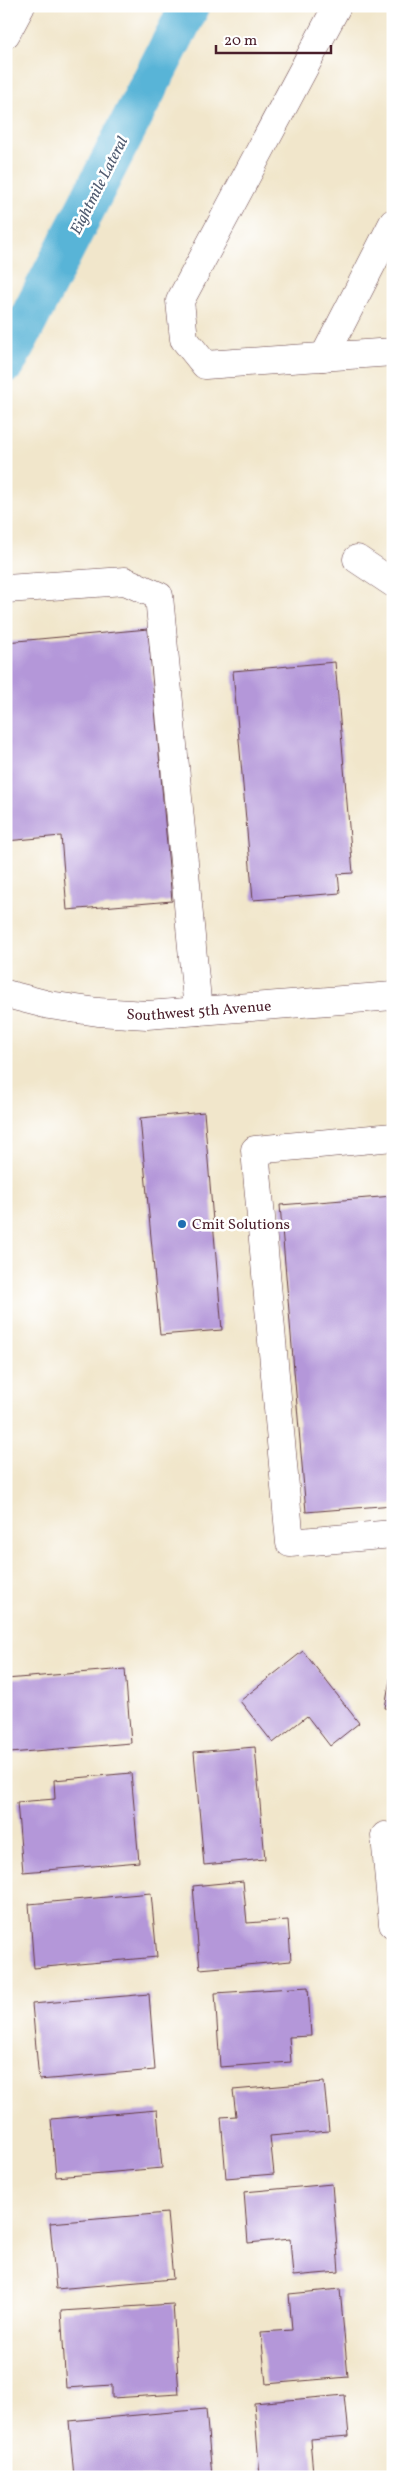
<svg xmlns="http://www.w3.org/2000/svg" width="399" height="2483" viewBox="0 0 399 2483" font-family="Vollkorn,serif">
<rect width="100%" height="100%" fill="#fff"/>
<filter id="ink" filterUnits="userSpaceOnUse"><feTurbulence type="fractalNoise" baseFrequency=".02" numOctaves="2"/><feDisplacementMap in="SourceGraphic" scale="10" xChannelSelector="R" yChannelSelector="G"/><feConvolveMatrix kernelMatrix="1 2 1 2 8 2 1 2 1" color-interpolation-filters="sRGB"/></filter>
<filter id="wash" filterUnits="userSpaceOnUse"><feTurbulence type="fractalNoise" baseFrequency=".0096" numOctaves="4" result="noise"/><feDisplacementMap in="SourceGraphic" scale="20" xChannelSelector="R" yChannelSelector="G"/><feGaussianBlur stdDeviation="1.12" result="paint"/><feColorMatrix in="noise" values="0 0 0 0 0 0 0 0 0 0 0 0 0 0 0 0 0 1.4 0 .05"/><feComposite in="paint" operator="in"/></filter>
<g filter="url(#wash)">
<rect width="100%" height="100%" fill="#f1e6cb"/>
<g fill="none" stroke-linecap="round" stroke-linejoin="round">
<path stroke="#59b4d7" stroke-width="40" d="M6,363L190,6"/>
</g>
<g id="blocks">
<g fill="#b497d9">
<path d="M148,629L172,901L67,910L61,836L6,841V642Z"/>
<path d="M335,662L353,873L338,874L340,893L253,900L233,671Z"/>
<path d="M204,1112L222,1330L160,1335L140,1118Z"/>
<path d="M393,1196V1505L306,1512L280,1205Z"/>
<path d="M303,1651L359,1723L330,1746L307,1716L273,1743L240,1701Z"/>
<path d="M392,1668H393V1709L385,1708Z"/>
<path d="M125,1669L131,1743L10,1753L6,1679Z"/>
<path d="M255,1747L265,1859L204,1865L194,1752Z"/>
<path d="M131,1773L139,1862L23,1872L17,1802L55,1799L54,1780Z"/>
<path d="M243,1881L247,1923L288,1920L291,1961L200,1969L193,1886Z"/>
<path d="M151,1893L157,1957L34,1968L29,1904Z"/>
<path d="M308,1987L311,2036L289,2037L291,2062L220,2067L215,1993Z"/>
<path d="M149,1994L155,2070L39,2080L32,2004Z"/>
<path d="M324,2082L329,2131L270,2136L274,2174L226,2178L221,2117L236,2116L233,2090Z"/>
<path d="M157,2110L162,2168L56,2177L51,2119Z"/>
<path d="M332,2184L339,2272L293,2276L290,2239L248,2243L244,2192Z"/>
<path d="M167,2213L173,2279L56,2289L50,2223Z"/>
<path d="M340,2289L348,2377L266,2384L261,2332L292,2330L289,2294Z"/>
<path d="M173,2304L179,2394L112,2398V2385L66,2388L61,2311Z"/>
<path d="M345,2395L349,2436L310,2439L313,2473L260,2477L254,2403Z"/>
<path d="M206,2409L212,2476L74,2477L69,2421Z"/>
</g>
</g>
</g>
<g filter="url(#ink)">
<use href="#blocks" fill-opacity="0" stroke="#633d43" stroke-width="1"/>
<g fill="none" stroke-linecap="round" stroke-linejoin="round">
<g stroke="#633d43" stroke-width="29">
<g id="minor">
<path d="M337,6L180,301L184,339L205,365L393,352"/>
<path d="M6,34L21,6"/>
<path d="M324,357L393,223"/>
<path d="M357,559L393,583"/>
<path d="M6,589L125,581L159,596L198,1011"/>
<path id="s1" d="M6,994L49,1005L98,1012L147,1015L393,996"/>
<path d="M393,1137L255,1150L290,1543L393,1534"/>
<path d="M385,1836L393,1924"/>
</g>
</g>
<use href="#minor" stroke="#fff" stroke-width="28"/>
</g>
</g>
<circle fill="#1f6fb2" stroke="#fff" stroke-width="2" cx="182" cy="1224" r="5"/>
<g text-anchor="middle" stroke-width="5" stroke-linejoin="round" paint-order="stroke">
<g font-size="15" fill="#4a1f2b" stroke="#fff">
<text dy="5" stroke="none"><textPath href="#s1" startOffset="195">Southwest 5th Avenue</textPath></text>
</g>
<g font-size="15" fill="#4a1f2b" stroke="#fff" text-anchor="start">
<text x="192" y="1229">Cmit Solutions</text>
</g>
<g font-size="16" font-style="italic" fill="#505b70" stroke="#fff">
<text transform="translate(98 185) rotate(-63)" y="6">Eightmile Lateral</text>
</g>
</g>
<rect width="399" height="2483" fill="none" stroke="#fff" stroke-width="25"/>
<path d="M216 45v8h115v-8" fill="none" stroke="#4a1f2b" stroke-width="2.5"/>
<text x="224" y="45" font-size="15" fill="#4a1f2b" stroke="#ffffff" stroke-width="4" paint-order="stroke">20 m</text>
</svg>
